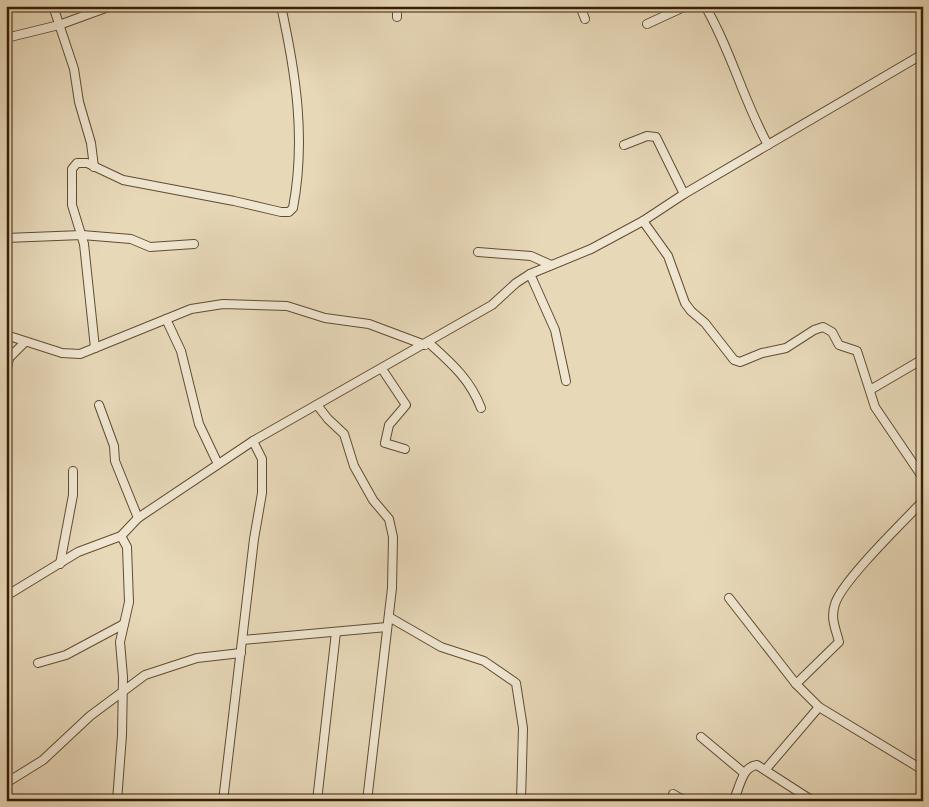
<svg xmlns="http://www.w3.org/2000/svg" width="929" height="807" viewBox="0 0 929 807" font-family="'Sorts Mill Goudy',serif">
<rect width="100%" height="100%" fill="#e7d8b8"/>
<filter id="stains"><feTurbulence type="fractalNoise" baseFrequency=".004" numOctaves="4"/><feColorMatrix values="0 0 0 0 .2 0 0 0 0 .09 0 0 0 0 .02 0 0 0 .5 -.17"/></filter>
<radialGradient id="worn" r=".72"><stop offset=".6" stop-color="#630" stop-opacity="0"/><stop offset="1" stop-color="#630" stop-opacity=".3"/></radialGradient>
<g fill="none" stroke-linecap="round" stroke-linejoin="round">
<g stroke="#624c31" stroke-width="10">
<g id="street">
<path d="M53,6L74,69L79,102L91,143L94,167"/>
<path d="M397,6V17"/>
<path d="M580,6L585,19"/>
<path d="M705,6C731,50 743,100 768,145"/>
<path d="M647,24L686,6"/>
<path d="M6,38L59,25L111,6"/>
<path d="M624,145L647,136L656,137L684,194"/>
<path d="M643,221L668,256L685,303L691,311L705,323L734,360L740,362L762,353L786,348L814,330L823,327L832,332L839,345L857,351L875,407L923,478"/>
<path d="M6,238L82,235L131,239L150,247L194,244"/>
<path d="M478,252L531,256L551,265"/>
<path d="M530,274L555,330L566,381"/>
<path d="M166,319L181,351L199,424L218,464"/>
<path d="M6,335L62,353L80,354L191,309L223,304L287,306L325,318L369,324L425,345"/>
<path d="M6,342L9,358L6,374"/>
<path d="M429,343C451,363 470,379 481,408"/>
<path d="M95,348L84,244L72,205V169L77,163H87L123,180L234,201L281,212H289L293,208C306,139 296,74 281,6"/>
<path d="M9,358L25,342"/>
<path d="M382,369L406,405L389,425L385,443L405,449"/>
<path d="M870,390L923,359"/>
<path d="M99,405L114,446L115,461L138,518"/>
<path d="M317,405L328,419L344,434L354,466L373,500L389,519L393,537L392,588L367,801"/>
<path d="M60,564L73,495V471"/>
<path d="M6,596L78,552L121,536L138,518L253,441L492,305L516,283L530,274L591,249L643,221L684,194L923,54"/>
<path d="M729,598L796,684L819,707L923,770"/>
<path d="M389,617L441,647L484,661L516,683L523,728L521,801"/>
<path d="M243,640L387,627"/>
<path d="M38,663L66,655L124,624"/>
<path d="M796,684L839,642C836,629 830,619 835,604C842,581 903,522 923,501"/>
<path d="M701,737L744,773"/>
<path d="M766,769L819,707"/>
<path d="M6,783L43,760L90,716L145,675L197,658L241,653"/>
<path d="M673,794L685,801"/>
<path d="M117,801L122,735L123,677L120,642L129,602L127,547L121,536"/>
<path d="M223,801L254,539L262,493V459L253,441"/>
<path d="M317,801L336,632"/>
<path d="M733,801C740,789 741,767 757,765L813,801"/>
</g>
</g>
<use href="#street" stroke="#efe6d1" stroke-width="8"/>
</g>
<rect width="929" height="807" fill="none" stroke="#e7d8b8" stroke-width="25"/>
<rect x="8" y="8" width="914" height="792" fill="none" stroke="#361e04" stroke-width="2.5"/>
<rect x="12" y="12" width="904" height="782" fill="none" stroke="#361e04"/>
<rect width="100%" height="100%" filter="url(#stains)"/>
<rect width="100%" height="100%" fill="url(#worn)"/>
</svg>
